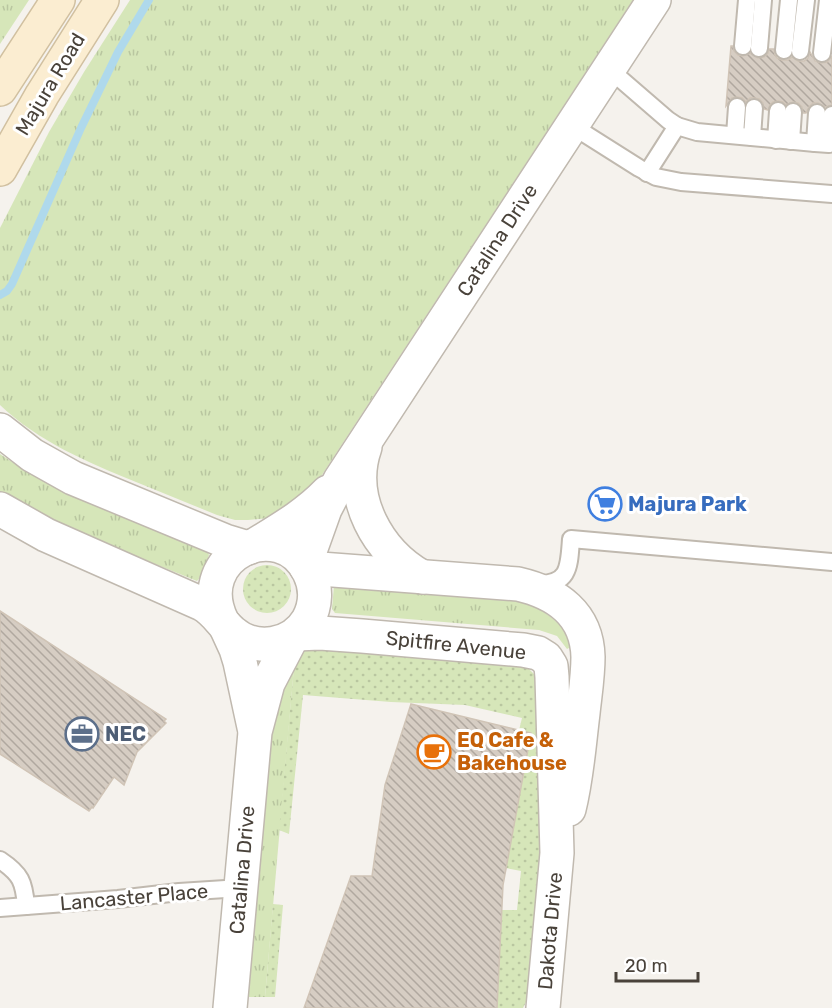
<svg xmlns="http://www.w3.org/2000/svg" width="832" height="1008" viewBox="0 0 832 1008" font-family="Rubik,sans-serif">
<defs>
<pattern id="grass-tufts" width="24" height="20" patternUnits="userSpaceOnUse" patternTransform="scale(1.5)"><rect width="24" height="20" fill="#d6e6b9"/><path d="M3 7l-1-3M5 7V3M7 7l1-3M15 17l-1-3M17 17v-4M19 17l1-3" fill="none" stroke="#b9c6a0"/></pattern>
<pattern id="garden-dots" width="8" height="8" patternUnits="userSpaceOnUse" patternTransform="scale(1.5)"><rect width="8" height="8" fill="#d6e6b9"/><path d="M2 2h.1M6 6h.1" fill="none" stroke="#b9c6a0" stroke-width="1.8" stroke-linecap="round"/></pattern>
<pattern id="building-back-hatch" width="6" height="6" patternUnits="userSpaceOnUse" patternTransform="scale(1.5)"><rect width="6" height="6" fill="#d6cdc3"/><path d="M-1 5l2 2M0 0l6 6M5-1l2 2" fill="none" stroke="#b0a89f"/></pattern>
</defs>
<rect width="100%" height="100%" fill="#f5f2ed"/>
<g fill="url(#grass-tufts)">
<path d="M0,0H29L0,44Z"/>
<path d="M130,0H633L316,484L306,497L269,518L248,520H235L217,515C190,504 163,493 136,482C87,462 39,442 0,405V228L49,132L84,72Z"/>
<path d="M0,454C63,497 137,522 207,551L209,555C206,562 202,577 197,581L64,527L37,513L0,492Z"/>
<path d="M334,585L522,601C544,610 564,623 573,646L567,649L557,636L539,630L335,613L332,609Z"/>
<path d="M295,656L265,997H247L274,699Z"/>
</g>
<g fill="url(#garden-dots)">
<circle cx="267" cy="589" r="24"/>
<path d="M312,647L527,667L537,677L542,840L527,1000L523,1008H497L502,910H517L521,871L506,868L531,734L519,730L522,718L465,705L391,702L303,695L289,834L279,830L295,656L301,651Z"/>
<path d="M273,904L283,905L275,997H265Z"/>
</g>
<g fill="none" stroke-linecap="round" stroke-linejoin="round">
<path stroke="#afd9ec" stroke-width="8" d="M0,295L7,291L12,284L81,128L118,52L149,0"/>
</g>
<g fill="url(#building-back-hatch)" stroke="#d0c4b6" stroke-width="1.5">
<path d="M731,46H733L734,51L738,55L743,56L750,53L758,58L764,57L768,53L769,49H774L775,55L777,58L782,60H788L792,57L798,61H804L808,58L810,52L815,61L821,63L827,62L832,56V105L825,107L818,103H813L809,107L806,113H803L802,107L798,103L793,102L786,105L783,102L778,101L773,102L770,105L768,110L764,109L763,103L759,99L754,98H750L746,102L742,98L737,97L732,98L726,106Z"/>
<path d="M0,611L166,719L164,721L166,723L137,752L124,785L114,777L93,808L92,807L89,811L0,754Z"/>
<path d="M411,704L531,733L503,885L497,1008H304L351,876H372L385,785Z"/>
</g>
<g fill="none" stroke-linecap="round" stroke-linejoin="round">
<g stroke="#c0b9af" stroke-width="20">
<g id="lane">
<path d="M743,46L747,0"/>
<path d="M759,48L763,0"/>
<path d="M784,50L789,0"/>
<path d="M800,51L806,0"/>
<path d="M822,53L828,0"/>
<path d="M609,69L668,120L677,126"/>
<path d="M571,125L639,168L656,177L681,182L832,194"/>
<path d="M735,135L737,107"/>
<path d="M752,137L754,108"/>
<path d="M776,140L778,111"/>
<path d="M791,141L793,112"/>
<path d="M815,143L829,144L832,115"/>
<path d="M647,173L677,126L697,132L815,143L817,113"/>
<path d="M537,584C570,585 569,566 571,539L832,562"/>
<path d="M0,860C21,874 24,882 26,906"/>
<path d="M0,908L118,899L179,892L241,888"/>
</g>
</g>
<g stroke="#c0b9af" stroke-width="36">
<g id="street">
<path d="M0,430L32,455L73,478L225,541L248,548"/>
<path d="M365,447C347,498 378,552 422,577"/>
<path d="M0,509L46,535L202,604C215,611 221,623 232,632C255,652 292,647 308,620C316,605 317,588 309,572C280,514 190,555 222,621"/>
<path d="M255,545C281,529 307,514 328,492"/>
<path d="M305,565L325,509L340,480L654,0"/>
<path d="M307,568L518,584C557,593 587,614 588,657C588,676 585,694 583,713C579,745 577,777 569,809"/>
<path d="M225,625L236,649L240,662L254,727"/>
<path d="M296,634L320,633L362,636L523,650L538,653L546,658L551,666L552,677L557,853L543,1008"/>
<path d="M230,1008L255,732L268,683L292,637"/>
</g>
</g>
<g stroke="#d1c0a0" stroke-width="36">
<g id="secondary">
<path d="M0,89L58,0"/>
<path d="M0,169L42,95L102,0"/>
</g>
</g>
<use href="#lane" stroke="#fff" stroke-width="16"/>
<use href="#street" stroke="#fff" stroke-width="33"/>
<use href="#secondary" stroke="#fbedd1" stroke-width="33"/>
</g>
<defs>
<g id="supermarket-ring" transform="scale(1.725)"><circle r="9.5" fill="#fff" stroke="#3f7fe0" stroke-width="1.5"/><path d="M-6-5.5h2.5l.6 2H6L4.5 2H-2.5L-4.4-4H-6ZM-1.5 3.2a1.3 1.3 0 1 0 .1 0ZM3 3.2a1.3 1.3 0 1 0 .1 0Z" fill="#3f7fe0"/></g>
<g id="office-ring" transform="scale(1.725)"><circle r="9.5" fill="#fff" stroke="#5c6f8a" stroke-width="1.5"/><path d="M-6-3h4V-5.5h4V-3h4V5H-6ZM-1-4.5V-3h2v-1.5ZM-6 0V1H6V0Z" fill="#5c6f8a"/></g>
<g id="cafe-ring" transform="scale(1.725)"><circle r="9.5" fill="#fff" stroke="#e8710a" stroke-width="1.5"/><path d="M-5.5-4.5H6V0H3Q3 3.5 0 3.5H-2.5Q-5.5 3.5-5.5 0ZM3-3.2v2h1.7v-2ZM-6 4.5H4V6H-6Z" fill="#e8710a"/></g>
</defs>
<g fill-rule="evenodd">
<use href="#supermarket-ring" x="605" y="504"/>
<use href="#office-ring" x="82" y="734"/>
<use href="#cafe-ring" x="434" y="752"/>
</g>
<g text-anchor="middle" stroke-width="6" stroke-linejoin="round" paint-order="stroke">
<g font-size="20" fill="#49423a" stroke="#fff">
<text transform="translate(50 84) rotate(-59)" y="7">Majura Road</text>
<text transform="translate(497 240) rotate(-57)" y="7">Catalina Drive</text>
<text transform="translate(456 645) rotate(6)" y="7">Spitfire Avenue</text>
<text transform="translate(242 870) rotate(-85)" y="7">Catalina Drive</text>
<text transform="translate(134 897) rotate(-5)" y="7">Lancaster Place</text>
<text transform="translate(550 931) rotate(-85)" y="7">Dakota Drive</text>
</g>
<g font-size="20" font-weight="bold" fill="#366cbe" stroke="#fff" text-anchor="start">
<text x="628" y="511">Majura Park</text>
</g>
<g font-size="20" font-weight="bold" fill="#4e5e75" stroke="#fff" text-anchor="start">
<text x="105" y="741">NEC</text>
</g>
<g font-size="20" font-weight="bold" fill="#c56008" stroke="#fff" text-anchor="start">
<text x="457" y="747">EQ Cafe &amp;<tspan x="457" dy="23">Bakehouse</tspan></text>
</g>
</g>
<path d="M616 972v9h82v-9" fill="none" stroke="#49423a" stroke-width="3"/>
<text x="625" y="972" font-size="18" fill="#49423a" stroke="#ffffff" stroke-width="4.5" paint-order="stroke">20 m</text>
</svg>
